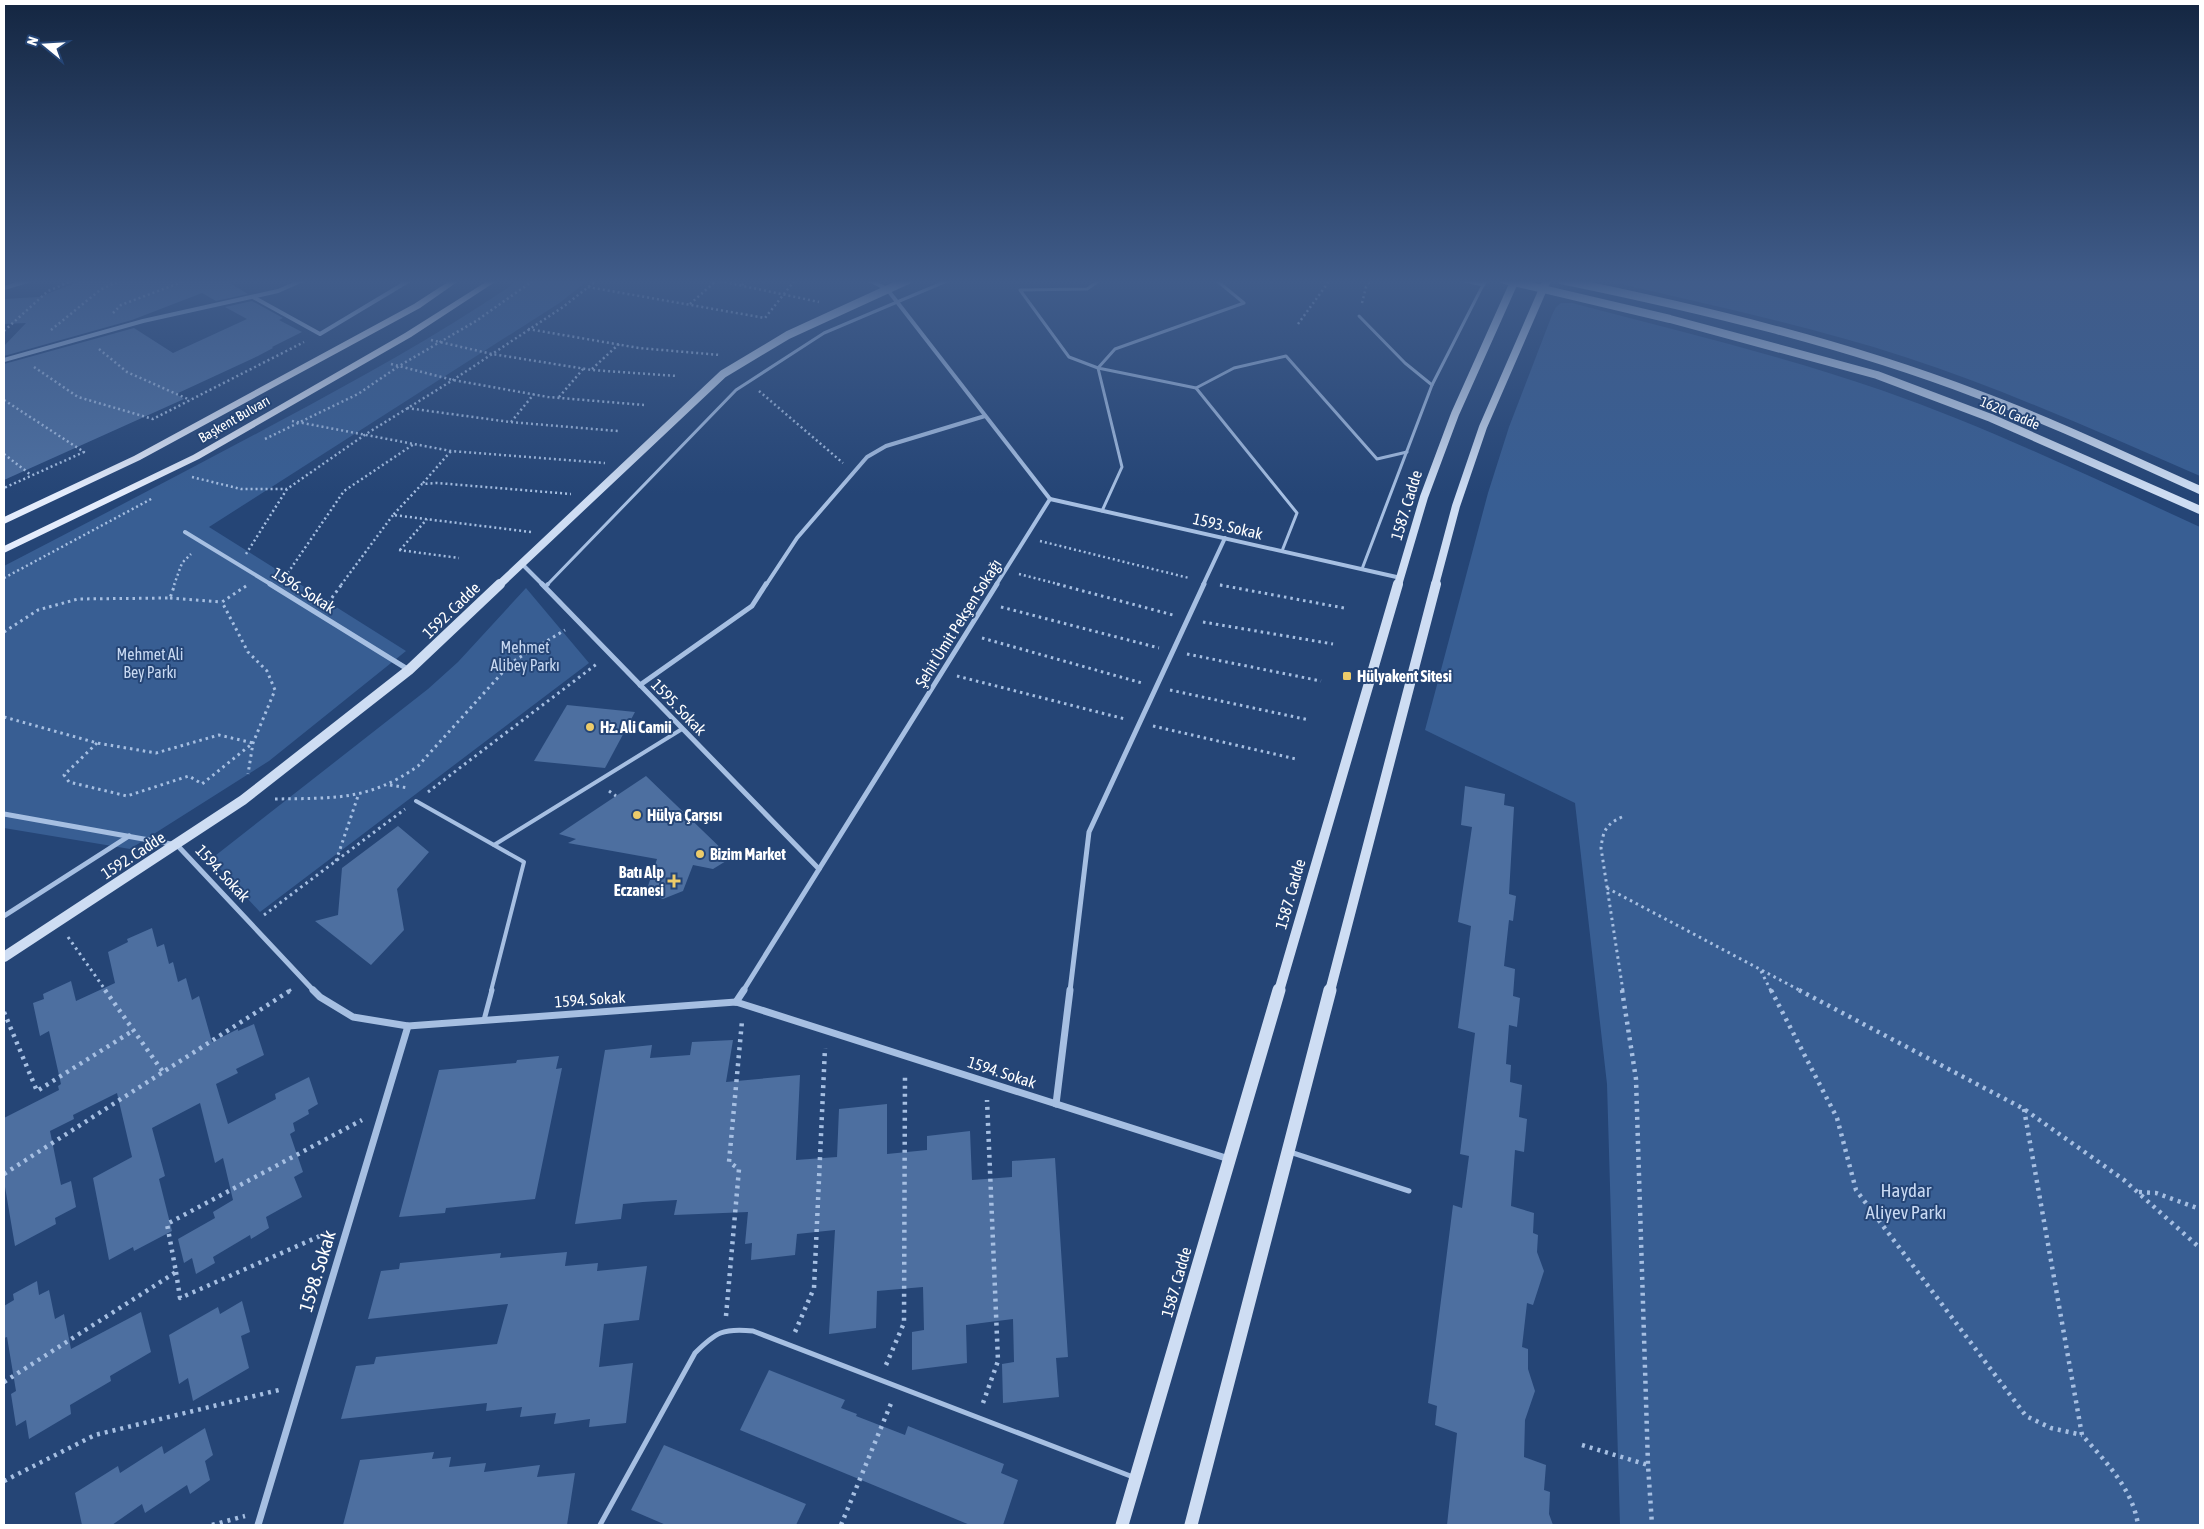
<svg xmlns="http://www.w3.org/2000/svg" width="2204" height="1529" viewBox="0 0 2204 1529" font-family="'Asap Condensed',sans-serif">
<rect width="100%" height="100%" fill="#254576"/>
<g fill="#385e93">
<path d="M519,280H588L561,302L209,527L406,651L269,761L130,849L4,828V566C96,518 187,471 278,422C360,378 442,333 519,280Z"/>
<path d="M1604,280H2200V476C2103,434 2006,390 1905,357C1807,325 1705,304 1604,280Z"/>
<path d="M1561,303H1572C1675,330 1780,355 1881,390C1990,428 2095,479 2200,527V1525H1620L1607,1084L1575,803L1425,730L1488,493L1509,427L1552,315L1556,307Z"/>
<path d="M526,588L589,663L260,912L211,859L428,689L458,662Z"/>
</g>
<g fill="#4d6fa0">
<path d="M83,280H233L228,282L248,294L216,301L202,293L132,320L4,356V346L26,323L4,324V299L39,297Z"/>
<path d="M252,301L283,318L279,320L302,332L272,347L273,348L258,356L176,394L184,399L4,480V364L134,328L173,353L247,319L225,307Z"/>
<path d="M567,705L635,712L605,768L534,761Z"/>
<path d="M646,776L731,858L713,869L693,865L683,891L663,899L646,892L657,859L568,843L576,839L559,834Z"/>
<path d="M1465,786L1505,794L1504,805L1514,807L1509,894L1516,896L1513,921L1509,920L1504,966L1515,969L1513,996L1520,998L1517,1027L1509,1025L1506,1064L1511,1065L1510,1082L1522,1085L1519,1117L1527,1119L1524,1152L1515,1150L1511,1206L1534,1213L1533,1233L1538,1235L1537,1252L1544,1271L1533,1305L1527,1303L1522,1347L1528,1349V1369L1535,1391L1525,1420L1524,1457L1546,1465L1544,1490L1550,1492L1549,1514L1553,1525H1447L1457,1433L1435,1425L1437,1406L1428,1403L1453,1205L1462,1208L1469,1156L1460,1154L1475,1033L1458,1028L1471,926L1458,922L1472,827L1461,825Z"/>
<path d="M398,826L429,852L397,889L404,930L371,965L315,921L338,915L342,868Z"/>
<path d="M152,928L157,947L164,944L169,964L173,962L178,982L186,978L192,1000L199,996L212,1042L238,1029V1031L254,1024L264,1055L236,1069L238,1073L216,1084L228,1124L276,1099L275,1094L309,1077L318,1104L308,1110L309,1114L293,1123L295,1131L290,1134L303,1172L294,1177L302,1197L266,1217L269,1228L251,1239L250,1235L213,1257L215,1263L196,1274L192,1258L184,1263L178,1239L215,1218L213,1212L233,1200L223,1158L215,1163L200,1103L152,1128L165,1176L159,1179L172,1231L134,1251L133,1247L109,1260L93,1178L132,1157L117,1093L73,1115L74,1119L50,1131L61,1185L71,1181L76,1207L55,1218L56,1224L15,1246L4,1181V1118L59,1090L58,1086L61,1084L49,1031L40,1036L33,1003L44,999L43,994L71,981L76,1001L115,983L108,952L128,942L127,939Z"/>
<path d="M733,1040L726,1082L800,1075L796,1160L837,1157L839,1109L887,1104V1154L927,1150V1136L970,1131L972,1180L1012,1177V1161L1055,1158L1068,1357L1056,1358L1059,1397L1003,1403L1002,1364L1014,1362L1013,1319L966,1325L967,1363L912,1370V1332L924,1330L923,1287L877,1291L876,1328L829,1334L835,1230L797,1234L795,1255L751,1260L752,1243L745,1244L748,1212L674,1215L677,1200L643,1202L623,1204L621,1219L575,1224L605,1050L652,1045L650,1058L690,1055L692,1042Z"/>
<path d="M559,1056L556,1069L562,1068L535,1199L446,1208L445,1213L399,1217L439,1070L516,1063L517,1060Z"/>
<path d="M567,1252L565,1266L598,1263L597,1271L647,1266L639,1320L604,1324L599,1367L633,1363L626,1423L589,1427L590,1419L554,1424L556,1413L520,1417L522,1407L486,1411L487,1403L341,1419L356,1366L374,1364L376,1357L497,1344L508,1304L368,1319L381,1271L399,1269L400,1263L501,1253L500,1258Z"/>
<path d="M37,1281L39,1295L49,1290L55,1319L64,1314L71,1349L141,1312L151,1352L110,1376L111,1381L70,1405L71,1414L29,1439L26,1420L16,1426L11,1394L16,1391L7,1337L4,1338V1306L14,1300L13,1294Z"/>
<path d="M242,1301L250,1332L241,1336L249,1368L193,1401L188,1378L179,1384L169,1335L218,1307L220,1314Z"/>
<path d="M769,1370L845,1400L841,1408L857,1414L856,1416L905,1435L908,1426L1004,1464L1001,1473L1018,1480L1003,1525H970L740,1430Z"/>
<path d="M205,1428L213,1455L205,1461L210,1480L190,1494L187,1485L145,1513L142,1504L112,1525H82L75,1493L118,1466L120,1473L162,1446L164,1454Z"/>
<path d="M664,1445L806,1504L796,1525H666L631,1510Z"/>
<path d="M434,1452L432,1459L451,1457L449,1467L486,1463L484,1472L540,1465L537,1477L575,1473L567,1525H343L360,1460Z"/>
</g>
<g fill="none" stroke-linecap="round" stroke-linejoin="round">
<g stroke="#a6bfe2" stroke-width="2.5" stroke-dasharray="2 3" stroke-linecap="butt">
<path d="M715,280L819,302"/>
<path d="M742,285L747,280"/>
<path d="M588,287L765,318L795,280"/>
<path d="M1362,303L1366,287L1371,280"/>
<path d="M690,304L717,280"/>
<path d="M113,313L121,305L187,280"/>
<path d="M1298,324L1330,280"/>
<path d="M528,329L639,348L720,355"/>
<path d="M51,330L100,290L121,280"/>
<path d="M4,331L48,291L74,280"/>
<path d="M431,340L492,354L592,370L677,376"/>
<path d="M99,349L127,372L190,400"/>
<path d="M391,364L453,380L548,397L644,405"/>
<path d="M34,367L78,397L153,419L304,342"/>
<path d="M592,369L619,344"/>
<path d="M759,391L843,463"/>
<path d="M559,397L584,368"/>
<path d="M4,400L84,452L4,488"/>
<path d="M407,408L510,422L618,431"/>
<path d="M292,421L451,451L605,463"/>
<path d="M511,422L534,394"/>
<path d="M265,439L358,394L399,366L476,321L534,280"/>
<path d="M4,454L31,475"/>
<path d="M192,477L241,489H287"/>
<path d="M423,483L451,451"/>
<path d="M531,532L393,515L422,484L437,483L571,494"/>
<path d="M1040,541L1189,578"/>
<path d="M399,550L459,558"/>
<path d="M400,550L427,519"/>
<path d="M246,554L287,489L366,434L453,380L563,307L597,280"/>
<path d="M1019,574L1062,585"/>
<path d="M285,577L344,491L414,444"/>
<path d="M4,578L153,498"/>
<path d="M174,585L182,563L191,554"/>
<path d="M341,585L393,515"/>
<path d="M1220,585H1222"/>
</g>
<g stroke="#a6bfe2" stroke-width="3" stroke-dasharray="2.5 4" stroke-linecap="butt">
<path d="M1057,584L1173,615"/>
<path d="M1220,585L1344,608"/>
<path d="M246,586L222,602L248,652L267,671L275,690L253,743L248,774"/>
<path d="M170,598L222,602"/>
<path d="M328,603L342,584"/>
<path d="M1001,607L1159,648"/>
<path d="M1203,622L1333,644"/>
<path d="M4,632L38,610L78,599L170,598L175,584"/>
<path d="M982,638L1142,683"/>
<path d="M1187,654L1321,681"/>
<path d="M957,676L1125,719"/>
<path d="M1170,690L1309,720"/>
<path d="M4,717L97,743L156,753L219,735L253,743"/>
<path d="M1153,726L1296,759"/>
<path d="M97,743L64,775L69,782L127,796L189,776L202,784L253,743"/>
<path d="M390,785L408,788"/>
<path d="M609,791L616,796"/>
<path d="M428,792L598,663"/>
<path d="M275,799C333,798 369,801 418,766L512,662L565,630"/>
<path d="M1622,817C1606,824 1603,831 1601,848L1623,991"/>
<path d="M336,861L358,796"/>
<path d="M1607,888L1801,991"/>
<path d="M264,915L405,809"/>
<path d="M68,937L106,991"/>
<path d="M1761,971L1771,991"/>
<path d="M289,991L292,989"/>
</g>
<g stroke="#a6bfe2" stroke-width="4.5" stroke-dasharray="3 5" stroke-linecap="butt">
<path d="M105,990L163,1072"/>
<path d="M1622,990L1636,1079L1648,1465L1652,1525"/>
<path d="M1771,990L1837,1118L1856,1190L2026,1416L2051,1428L2082,1435"/>
<path d="M1799,990L2024,1109L2124,1180L2200,1248"/>
<path d="M4,1012L37,1091L134,1030"/>
<path d="M2024,1109L2082,1435C2105,1461 2133,1489 2138,1525"/>
<path d="M4,1174L291,990"/>
<path d="M2139,1192L2156,1193L2200,1209"/>
<path d="M176,1272L180,1298L329,1232"/>
<path d="M726,1316L739,1169L729,1162L742,1021"/>
<path d="M795,1332L814,1288L825,1048"/>
<path d="M886,1365L904,1323L905,1073"/>
<path d="M4,1382L176,1272L167,1224L362,1120"/>
<path d="M983,1403L998,1361L987,1100"/>
<path d="M1582,1445L1648,1465"/>
<path d="M4,1481L95,1435L283,1389"/>
<path d="M212,1525L245,1516"/>
<path d="M841,1525L892,1401"/>
</g>
<g stroke="#a6bfe2" stroke-width="3">
<path d="M1100,280L1087,289L1020,290L1069,357L1098,368L1122,467L1102,511"/>
<path d="M1216,280L1244,303L1115,349L1098,368L1196,388L1297,513L1282,551"/>
<path d="M1359,316L1405,363L1432,385"/>
<path d="M1196,388L1234,368L1286,356L1377,459L1407,452"/>
<path d="M1362,569L1432,385L1483,285L1460,280"/>
<path d="M547,585L736,390L824,333L949,280"/>
</g>
<g stroke="#a6bfe2" stroke-width="4">
<path d="M545,587L548,584"/>
<path d="M416,801L524,862L491,991"/>
<path d="M494,845L682,729"/>
</g>
<g stroke="#a6bfe2" stroke-width="5">
<path d="M484,1020L492,990"/>
<path d="M1290,1152L1409,1191"/>
<path d="M600,1525L695,1353C716,1332 723,1328 753,1331L1133,1477"/>
</g>
<g stroke="#a6bfe2" stroke-width="4">
<path d="M869,280L887,289L1050,499L996,585"/>
<path d="M1483,285L1486,280"/>
<path d="M4,288L31,280"/>
<path d="M253,297L320,334L410,280"/>
<path d="M4,360L143,321L278,291L303,280"/>
<path d="M1050,499L1401,578"/>
<path d="M185,532L272,585"/>
<path d="M521,563L543,585"/>
<path d="M766,585L797,538L867,457L886,446L985,416"/>
<path d="M1203,585L1225,538"/>
</g>
<g stroke="#a6bfe2" stroke-width="5">
<path d="M270,584L409,670"/>
<path d="M542,584L819,869"/>
<path d="M640,685L752,606L766,584"/>
<path d="M4,814L177,845L314,991"/>
<path d="M4,916L129,836"/>
<path d="M743,991L997,584"/>
<path d="M1070,991L1089,832L1204,584"/>
</g>
<g stroke="#a6bfe2" stroke-width="7">
<path d="M313,990L320,997L353,1017L408,1026L736,1002L1229,1159"/>
<path d="M736,1002L744,990"/>
<path d="M1056,1104L1070,990"/>
<path d="M258,1525L408,1026"/>
</g>
<g stroke="#ceddf3" stroke-width="8">
<path d="M1505,280L1670,319L1877,375L1991,418L2200,510"/>
<path d="M1561,280C1702,309 1843,343 1977,394C2053,422 2126,457 2200,490"/>
<path d="M499,585L723,374L788,335L908,280"/>
<path d="M1398,585L1424,497L1455,414L1515,280"/>
<path d="M1435,585L1456,506L1483,427L1547,280"/>
</g>
<g stroke="#ceddf3" stroke-width="10">
<path d="M4,957L243,800L409,670L500,584"/>
<path d="M1279,991L1398,584"/>
<path d="M1330,991L1436,584"/>
</g>
<g stroke="#ceddf3" stroke-width="13">
<path d="M1122,1525L1279,990"/>
<path d="M1191,1525L1330,990"/>
</g>
<g fill="#e4ecfc" fill-rule="evenodd">
<path d="M451,280H460L420,308L140,460L4,524V517L134,456L414,304Z"/>
<path d="M489,280H498L411,337L199,459L4,553V546L193,455L405,333Z"/>
</g>
</g>
<linearGradient id="sky" x2="0" y2="1"><stop stop-color="#142641"/><stop offset="0.57" stop-color="#405c8a"/><stop offset="1" stop-color="#405c8a" stop-opacity="0"/></linearGradient>
<rect width="2204" height="494" fill="url(#sky)"/>
<g fill="#eccb6a" stroke="#254576" stroke-width="2">
<rect x="1342" y="671" width="10" height="10" rx="2.5"/>
<circle cx="590" cy="727" r="5"/>
<circle cx="637" cy="815" r="5"/>
<circle cx="700" cy="854" r="5"/>
<path d="M671.5 873.5h5v5h5v5h-5v5h-5v-5h-5v-5h5z"/>
</g>
<g text-anchor="middle" stroke-width="4" stroke-linejoin="round" paint-order="stroke">
<g font-size="14" fill="#fff" stroke="#254576">
<text transform="translate(2010 413) rotate(23)" y="5">1620. Cadde</text>
<text transform="translate(234 419) rotate(-30)" y="5">Başkent Bulvarı</text>
</g>
<g font-size="16" fill="#fff" stroke="#254576">
<text transform="translate(1406 505) rotate(-73)" y="6">1587. Cadde</text>
<text transform="translate(1228 526) rotate(13)" y="6">1593. Sokak</text>
<text transform="translate(304 590) rotate(32)" y="6">1596. Sokak</text>
<text transform="translate(451 610) rotate(-44)" y="6">1592. Cadde</text>
<text transform="translate(958 623) rotate(-58)" y="6">Şehit Ümit Pekşen Sokağı</text>
<text transform="translate(679 707) rotate(46)" y="6">1595. Sokak</text>
<text transform="translate(133 855) rotate(-33)" y="6">1592. Cadde</text>
<text transform="translate(223 873) rotate(47)" y="6">1594. Sokak</text>
<text transform="translate(1290 894) rotate(-74)" y="6">1587. Cadde</text>
<text transform="translate(590 999) rotate(-4)" y="6">1594. Sokak</text>
<text transform="translate(1002 1072) rotate(18)" y="6">1594. Sokak</text>
<text transform="translate(1176 1282) rotate(-74)" y="6">1587. Cadde</text>
</g>
<g font-size="16" fill="#c8d9f2" stroke="#254576">
<text x="525" y="653">Mehmet<tspan x="525" dy="18">Alibey Parkı</tspan></text>
<text x="150" y="660">Mehmet Ali<tspan x="150" dy="18">Bey Parkı</tspan></text>
</g>
<g font-size="16" font-weight="bold" fill="#fff" stroke="#254576" text-anchor="start">
<text x="1357" y="682">Hülyakent Sitesi</text>
<text x="600" y="733">Hz. Ali Camii</text>
<text x="647" y="821">Hülya Çarşısı</text>
<text x="710" y="860">Bizim Market</text>
<text x="664" y="878" text-anchor="end">Batı Alp<tspan x="664" dy="18">Eczanesi</tspan></text>
</g>
<g font-size="19" fill="#c8d9f2" stroke="#254576">
<text x="1906" y="1197">Haydar<tspan x="1906" dy="22">Aliyev Parkı</tspan></text>
</g>
<g font-size="19" fill="#fff" stroke="#254576">
<text transform="translate(317 1271) rotate(-73)" y="7">1598. Sokak</text>
</g>
</g>
<rect width="2204" height="1529" fill="none" stroke="#ffffff" stroke-width="10"/>
<g transform="translate(45 45) rotate(288)" stroke="#254576" stroke-width="4" paint-order="stroke">
<path d="M0-4L9 19L0 12L-9 19Z" fill="#ffffff"/>
<text y="-8" font-size="14" font-weight="bold" text-anchor="middle" fill="#ffffff">N</text>
</g>
</svg>
